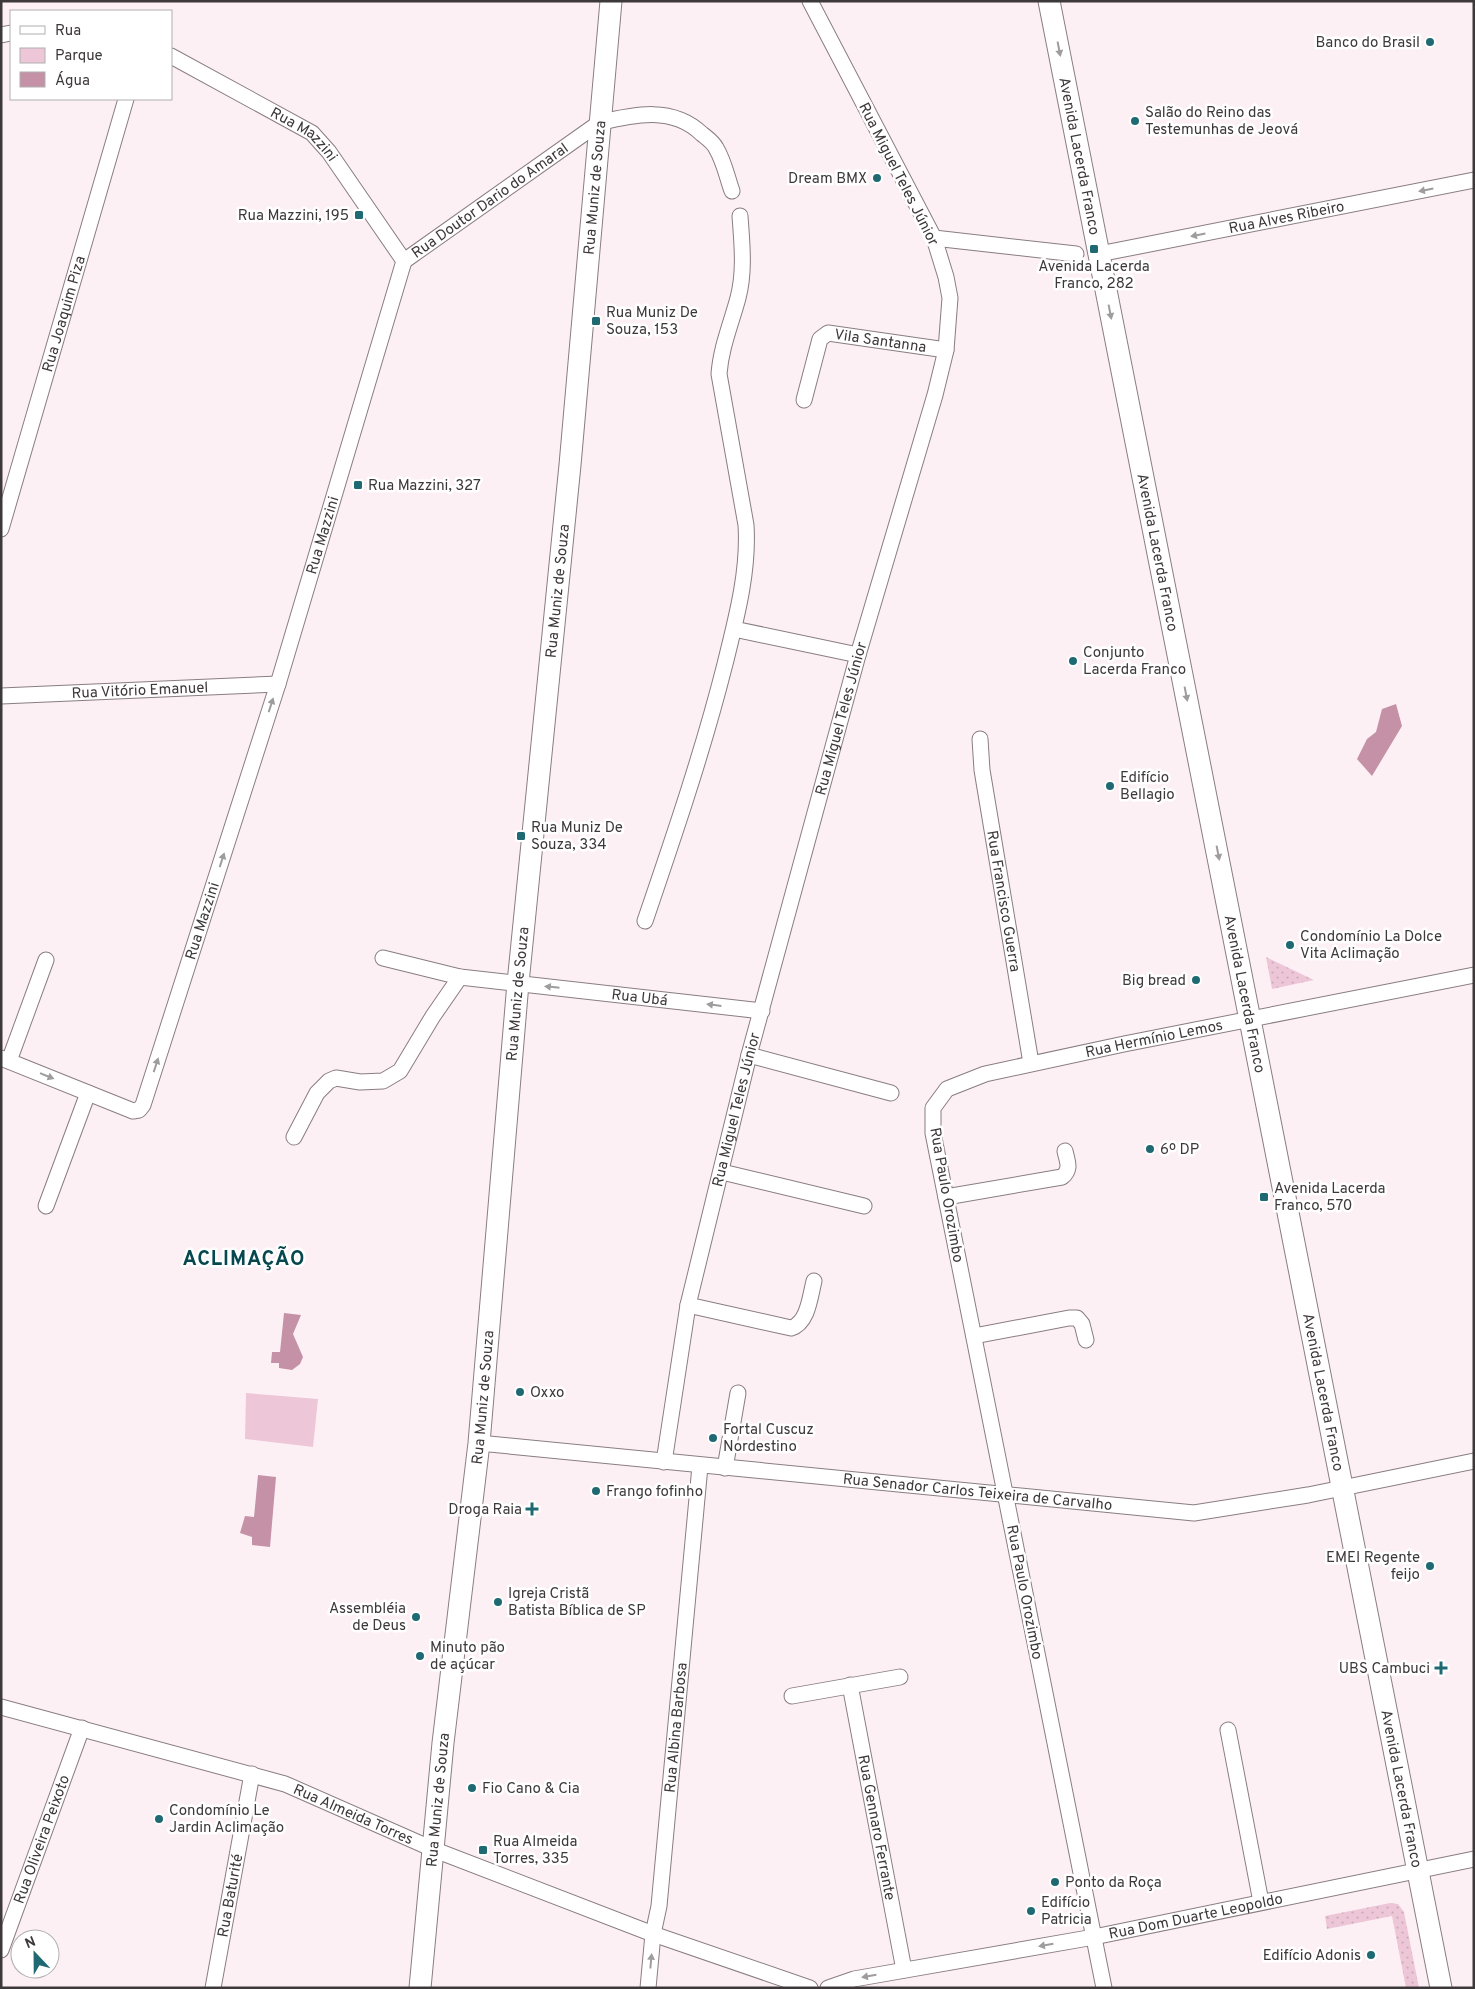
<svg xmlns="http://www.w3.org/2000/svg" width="1475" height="1989" viewBox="0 0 1475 1989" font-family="Overpass,sans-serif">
<defs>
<pattern id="grass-dots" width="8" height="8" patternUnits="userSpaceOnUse" patternTransform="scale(1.25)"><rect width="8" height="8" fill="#edc7d7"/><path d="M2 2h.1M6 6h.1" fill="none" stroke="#ccacb9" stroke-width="1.8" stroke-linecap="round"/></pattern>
</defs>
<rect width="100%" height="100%" fill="#fdf0f5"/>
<g fill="url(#grass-dots)">
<path d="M1266,957L1314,980L1272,989Z"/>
<path d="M1390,1903L1398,1904L1404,1912L1419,1988H1406L1392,1916L1327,1929L1325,1916Z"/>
</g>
<path fill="#edc7d7" d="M246,1393L318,1399L313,1447L245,1439Z"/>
<g fill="#c591a7">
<path d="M1396,704L1402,726L1372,776L1357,759L1367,739L1376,732L1382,709Z"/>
<path d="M284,1313L301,1315L293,1334L303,1357L300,1364L292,1370L279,1368V1363H271L272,1352H280Z"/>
<path d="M258,1475L276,1477L270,1547L252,1545V1537L240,1533L245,1516L254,1517Z"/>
</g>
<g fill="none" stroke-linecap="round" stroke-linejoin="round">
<g stroke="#897d82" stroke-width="17">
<g id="street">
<path d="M1,35L11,33"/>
<path id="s1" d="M171,56L312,133L329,152L404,261"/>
<path d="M934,238L1076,254"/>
<path id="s2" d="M1099,254L1474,180"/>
<path id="s3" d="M404,261L599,123C635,114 673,106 702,134C707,138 713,142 716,148C724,161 727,177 732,191"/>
<path id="s4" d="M804,400L820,339L828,333L946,350"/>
<path id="s5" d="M1,529L126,99"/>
<path d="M734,629L858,655"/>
<path id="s6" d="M1,696L278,684"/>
<path id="s7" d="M980,739L982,770L1031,1063"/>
<path d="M645,921C674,836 703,751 725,664C736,619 749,572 746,525L719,374C721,347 731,324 738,298C745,271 742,244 740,216"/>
<path id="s8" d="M383,958L460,977L762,1011"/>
<path d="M749,1055L891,1093"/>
<path id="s9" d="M1,1058L133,1111L139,1110L143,1105L278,684L404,261"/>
<path d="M9,1061L46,960"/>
<path d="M294,1137L317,1093L329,1081L336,1078L360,1082L383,1081L400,1071L433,1016L460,977"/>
<path d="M722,1172L864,1206"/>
<path d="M946,1197L1062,1177C1072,1169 1067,1161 1065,1151"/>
<path d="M46,1206L88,1093"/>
<path d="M688,1305L791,1328C808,1323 810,1297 814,1281"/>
<path d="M974,1336L1069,1318H1077L1082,1324L1086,1340"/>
<path id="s10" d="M479,1443L1194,1513L1308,1495L1474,1461"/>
<path id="s11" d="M664,1462L688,1305L749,1055L858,655L935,395L946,350L950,298L946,277L934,238L810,1"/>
<path d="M725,1468L738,1393"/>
<path id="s12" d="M850,1685L904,1970"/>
<path d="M792,1696L900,1677"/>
<path id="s13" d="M1,1707L285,1784L435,1850L653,1934L810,1988"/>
<path d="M1228,1730L1261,1902"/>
<path id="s14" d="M1,1950L82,1728"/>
<path id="s15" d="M213,1988L252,1774"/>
<path id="s16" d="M648,1988L653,1934L659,1906L700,1466"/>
<path id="s17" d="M828,1988L854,1979L1094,1937L1474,1859"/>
<path id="s18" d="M1104,1988L933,1133V1108L947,1089L985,1074L1124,1044L1474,975"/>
</g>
</g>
<g stroke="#897d82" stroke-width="23">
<g id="secondary">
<path id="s19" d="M1049,1L1441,1988"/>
<path id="s20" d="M420,1988L443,1743L479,1443L518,983L570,465L611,1"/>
</g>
</g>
<use href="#street" stroke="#fff" stroke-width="15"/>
<use href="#secondary" stroke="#fff" stroke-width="21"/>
</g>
<defs><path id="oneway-solid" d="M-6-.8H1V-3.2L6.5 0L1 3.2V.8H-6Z" transform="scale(1.25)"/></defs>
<g fill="#9e9c9c">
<use href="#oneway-solid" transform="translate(1059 49) rotate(79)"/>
<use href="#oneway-solid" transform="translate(1426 190) rotate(169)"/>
<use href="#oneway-solid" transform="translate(1198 235) rotate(169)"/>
<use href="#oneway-solid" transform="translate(1110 312) rotate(79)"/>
<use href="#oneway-solid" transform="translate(1186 694) rotate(79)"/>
<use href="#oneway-solid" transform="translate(271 705) rotate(-72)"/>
<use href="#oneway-solid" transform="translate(1218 853) rotate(79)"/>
<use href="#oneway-solid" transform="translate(222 860) rotate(-72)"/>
<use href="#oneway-solid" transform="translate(552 987) rotate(-174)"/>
<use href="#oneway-solid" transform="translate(714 1005) rotate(-173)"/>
<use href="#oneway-solid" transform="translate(156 1065) rotate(-72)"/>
<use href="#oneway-solid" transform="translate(47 1076) rotate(22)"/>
<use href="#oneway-solid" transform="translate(1046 1945) rotate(170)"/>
<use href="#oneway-solid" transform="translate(651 1961) rotate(-85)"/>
<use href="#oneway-solid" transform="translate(869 1976) rotate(170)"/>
</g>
<g fill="#1e6972" stroke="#fff" stroke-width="2">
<circle cx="1430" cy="42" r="5"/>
<circle cx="1135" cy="121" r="5"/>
<circle cx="877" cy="178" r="5"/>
<rect x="354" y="210" width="10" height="10" rx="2.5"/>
<rect x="1089" y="244" width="10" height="10" rx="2.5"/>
<rect x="591" y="316" width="10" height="10" rx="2.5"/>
<rect x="353" y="480" width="10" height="10" rx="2.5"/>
<circle cx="1073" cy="661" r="5"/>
<circle cx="1110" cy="786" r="5"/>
<rect x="516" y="831" width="10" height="10" rx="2.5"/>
<circle cx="1290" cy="945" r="5"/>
<circle cx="1196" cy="980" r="5"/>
<circle cx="1150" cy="1149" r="5"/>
<rect x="1259" y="1192" width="10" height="10" rx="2.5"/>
<circle cx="520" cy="1392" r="5"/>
<circle cx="713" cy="1438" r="5"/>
<circle cx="596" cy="1491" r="5"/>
<path d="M529.5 1501.5h5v5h5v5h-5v5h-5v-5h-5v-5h5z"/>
<circle cx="1430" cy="1566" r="5"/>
<circle cx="498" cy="1602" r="5"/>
<circle cx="416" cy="1617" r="5"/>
<circle cx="420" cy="1656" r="5"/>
<path d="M1438.5 1660.5h5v5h5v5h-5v5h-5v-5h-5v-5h5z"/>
<circle cx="472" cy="1788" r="5"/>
<circle cx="159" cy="1819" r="5"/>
<rect x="478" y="1845" width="10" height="10" rx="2.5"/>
<circle cx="1055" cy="1882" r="5"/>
<circle cx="1031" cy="1911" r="5"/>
<circle cx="1371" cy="1955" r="5"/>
</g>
<g text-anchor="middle" stroke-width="5" stroke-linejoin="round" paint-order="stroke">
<g font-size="15" fill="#3d383a" stroke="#fff" text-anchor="start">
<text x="1420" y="47" text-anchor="end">Banco do Brasil</text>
<text x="1145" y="117">Salão do Reino das<tspan x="1145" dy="17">Testemunhas de Jeová</tspan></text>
<text x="867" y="183" text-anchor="end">Dream BMX</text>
<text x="349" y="220" text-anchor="end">Rua Mazzini, 195</text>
<text x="1094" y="271" text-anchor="middle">Avenida Lacerda<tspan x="1094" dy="17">Franco, 282</tspan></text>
<text x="606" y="317">Rua Muniz De<tspan x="606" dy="17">Souza, 153</tspan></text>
<text x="368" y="490">Rua Mazzini, 327</text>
<text x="1083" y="657">Conjunto<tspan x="1083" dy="17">Lacerda Franco</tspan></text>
<text x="1120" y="782">Edifício<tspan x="1120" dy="17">Bellagio</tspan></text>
<text x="531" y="832">Rua Muniz De<tspan x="531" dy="17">Souza, 334</tspan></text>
<text x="1300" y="941">Condomínio La Dolce<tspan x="1300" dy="17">Vita Aclimação</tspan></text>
<text x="1186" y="985" text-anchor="end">Big bread</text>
<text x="1160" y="1154">6º DP</text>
<text x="1274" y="1193">Avenida Lacerda<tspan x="1274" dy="17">Franco, 570</tspan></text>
<text x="530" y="1397">Oxxo</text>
<text x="723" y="1434">Fortal Cuscuz<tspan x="723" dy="17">Nordestino</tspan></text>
<text x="606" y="1496">Frango fofinho</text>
<text x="522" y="1514" text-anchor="end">Droga Raia</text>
<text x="1420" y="1562" text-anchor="end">EMEI Regente<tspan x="1420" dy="17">feijo</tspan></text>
<text x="508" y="1598">Igreja Cristã<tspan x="508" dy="17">Batista Bíblica de SP</tspan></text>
<text x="406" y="1613" text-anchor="end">Assembléia<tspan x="406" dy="17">de Deus</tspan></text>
<text x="430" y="1652">Minuto pão<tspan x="430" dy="17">de açúcar</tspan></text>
<text x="1430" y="1673" text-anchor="end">UBS Cambuci</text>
<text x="482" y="1793">Fio Cano &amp; Cia</text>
<text x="169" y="1815">Condomínio Le<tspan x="169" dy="17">Jardin Aclimação</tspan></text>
<text x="493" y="1846">Rua Almeida<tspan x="493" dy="17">Torres, 335</tspan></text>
<text x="1065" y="1887">Ponto da Roça</text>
<text x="1041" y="1907">Edifício<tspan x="1041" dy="17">Patricia</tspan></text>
<text x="1361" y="1960" text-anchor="end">Edifício Adonis</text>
</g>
<g font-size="15" fill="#3d383a" stroke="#fff">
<text dy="5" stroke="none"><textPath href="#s1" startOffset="155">Rua Mazzini</textPath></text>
<text dy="5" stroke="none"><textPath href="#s19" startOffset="158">Avenida Lacerda Franco</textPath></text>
<text transform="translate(899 174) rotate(63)" y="5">Rua Miguel Teles Júnior</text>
<text dy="5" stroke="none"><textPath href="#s20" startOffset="1809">Rua Muniz de Souza</textPath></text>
<text dy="5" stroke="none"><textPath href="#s3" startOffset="105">Rua Doutor Dario do Amaral</textPath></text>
<text dy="5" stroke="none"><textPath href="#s2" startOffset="191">Rua Alves Ribeiro</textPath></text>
<text dy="5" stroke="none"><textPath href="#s5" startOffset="224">Rua Joaquim Piza</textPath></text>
<text dy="5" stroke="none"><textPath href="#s4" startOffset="126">Vila Santanna</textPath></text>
<text dy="5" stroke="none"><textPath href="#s9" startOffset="752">Rua Mazzini</textPath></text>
<text dy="5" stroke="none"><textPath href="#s19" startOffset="562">Avenida Lacerda Franco</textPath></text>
<text dy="5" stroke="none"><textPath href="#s20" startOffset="1404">Rua Muniz de Souza</textPath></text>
<text dy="5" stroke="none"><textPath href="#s6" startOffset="139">Rua Vitório Emanuel</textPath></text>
<text dy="5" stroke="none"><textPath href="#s11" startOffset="765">Rua Miguel Teles Júnior</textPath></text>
<text dy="5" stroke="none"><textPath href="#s7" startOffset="164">Rua Francisco Guerra</textPath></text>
<text dy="5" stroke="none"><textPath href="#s9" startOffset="348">Rua Mazzini</textPath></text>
<text dy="5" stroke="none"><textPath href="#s19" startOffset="1012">Avenida Lacerda Franco</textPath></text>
<text dy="5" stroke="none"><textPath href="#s20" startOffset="999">Rua Muniz de Souza</textPath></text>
<text dy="5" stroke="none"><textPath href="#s8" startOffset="260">Rua Ubá</textPath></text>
<text dy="5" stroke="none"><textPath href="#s18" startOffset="1134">Rua Hermínio Lemos</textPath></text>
<text dy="5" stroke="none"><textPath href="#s11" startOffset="360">Rua Miguel Teles Júnior</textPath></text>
<text transform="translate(947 1195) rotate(80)" y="5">Rua Paulo Orozimbo</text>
<text dy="5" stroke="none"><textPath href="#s19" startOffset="1418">Avenida Lacerda Franco</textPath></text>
<text dy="5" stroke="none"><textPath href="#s20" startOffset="594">Rua Muniz de Souza</textPath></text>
<text dy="5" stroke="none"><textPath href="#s10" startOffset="501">Rua Senador Carlos Teixeira de Carvalho</textPath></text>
<text transform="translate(1025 1592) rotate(79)" y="5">Rua Paulo Orozimbo</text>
<text dy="5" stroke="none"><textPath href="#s16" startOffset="262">Rua Albina Barbosa</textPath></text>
<text dy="5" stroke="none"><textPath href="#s19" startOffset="1822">Avenida Lacerda Franco</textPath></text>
<text dy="5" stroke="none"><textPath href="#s20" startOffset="189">Rua Muniz de Souza</textPath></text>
<text dy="5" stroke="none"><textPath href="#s13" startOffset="369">Rua Almeida Torres</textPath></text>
<text dy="5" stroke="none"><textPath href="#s12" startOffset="145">Rua Gennaro Ferrante</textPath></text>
<text dy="5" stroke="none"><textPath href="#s14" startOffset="118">Rua Oliveira Peixoto</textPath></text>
<text dy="5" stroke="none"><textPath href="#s15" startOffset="94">Rua Baturité</textPath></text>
<text dy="5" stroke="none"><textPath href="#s17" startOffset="375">Rua Dom Duarte Leopoldo</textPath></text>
</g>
<g font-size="20" font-weight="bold" letter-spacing="1" fill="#07484f" stroke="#fff">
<text x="244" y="1265">ACLIMAÇÃO</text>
</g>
</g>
<rect width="1475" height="1989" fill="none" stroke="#3d383a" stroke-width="5"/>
<rect x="10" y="10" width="162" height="90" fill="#ffffff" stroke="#b1afb0"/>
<rect x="20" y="26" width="25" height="8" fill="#ffffff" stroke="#b1afb0"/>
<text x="55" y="35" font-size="15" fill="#3d383a">Rua</text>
<rect x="20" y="48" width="25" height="15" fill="#edc7d7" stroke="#b1afb0"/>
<text x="55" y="60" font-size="15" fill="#3d383a">Parque</text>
<rect x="20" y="72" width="25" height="15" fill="#c591a7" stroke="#b1afb0"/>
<text x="55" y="85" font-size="15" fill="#3d383a">Água</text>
<g transform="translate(35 1954) rotate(338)"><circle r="24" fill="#ffffff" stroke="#b1afb0"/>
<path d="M0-4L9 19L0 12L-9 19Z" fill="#1e6972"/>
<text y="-8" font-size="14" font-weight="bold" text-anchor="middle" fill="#3d383a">N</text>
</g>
</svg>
